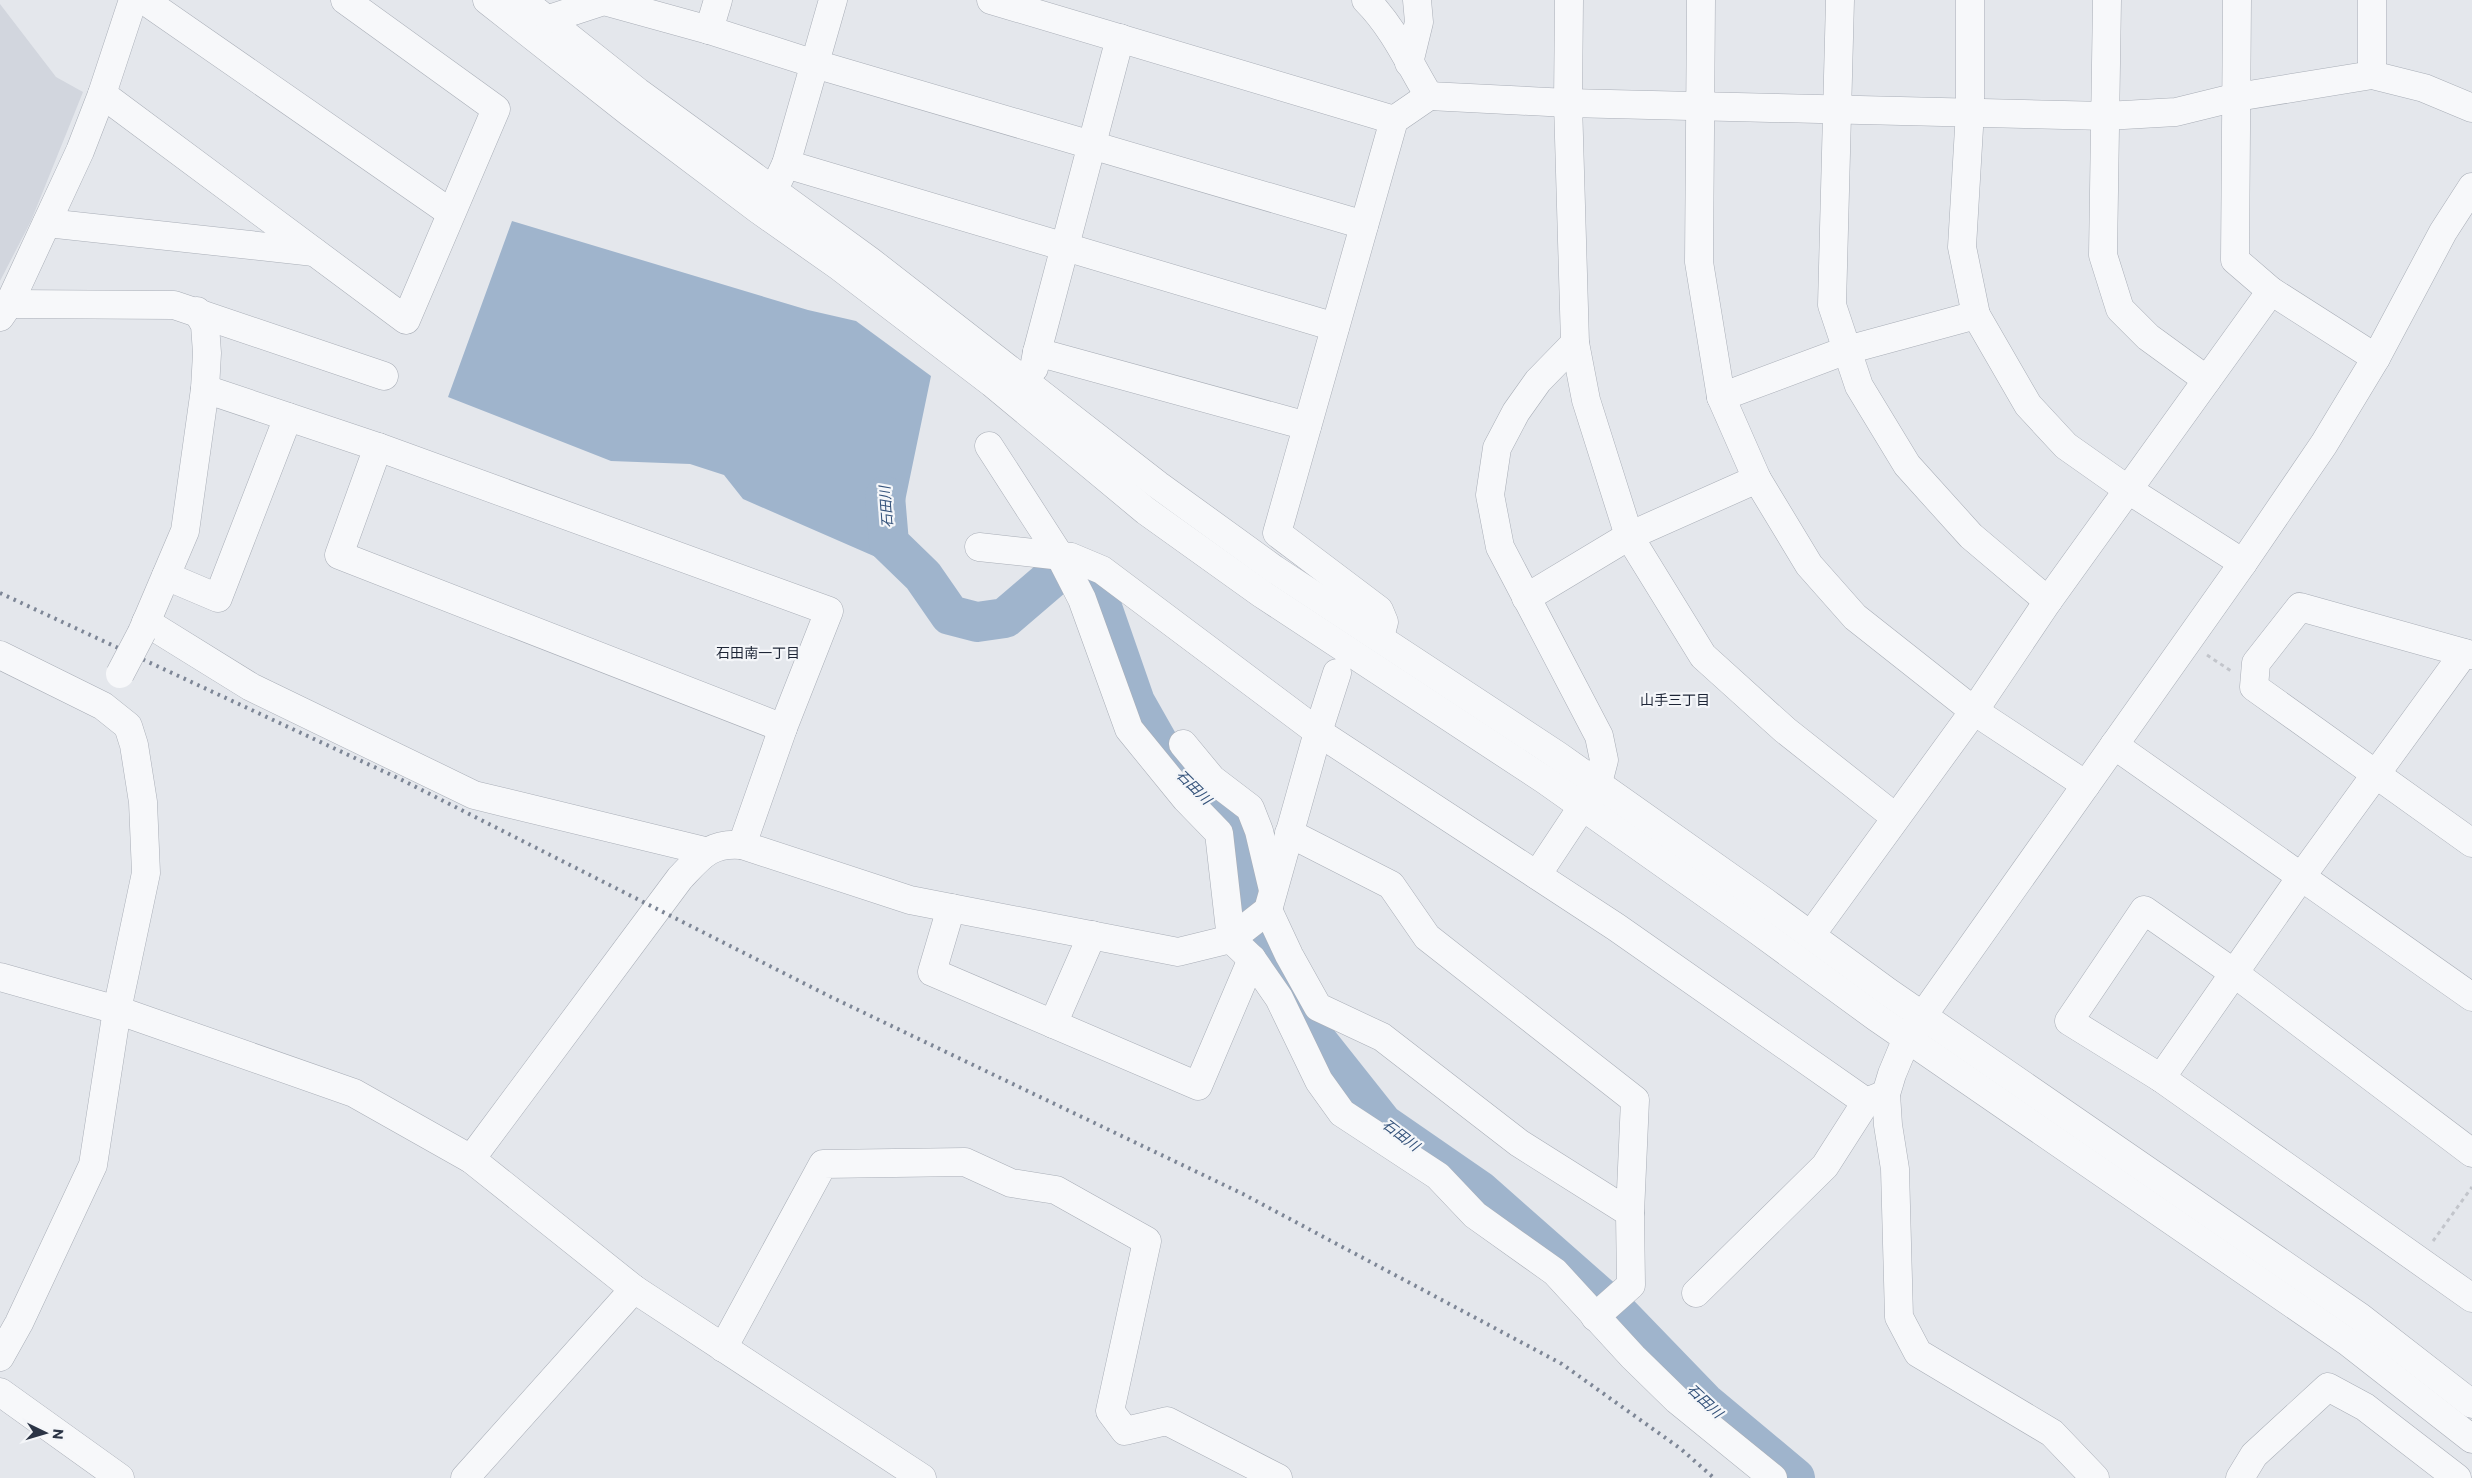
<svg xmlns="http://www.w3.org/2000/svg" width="2472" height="1478" viewBox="0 0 2472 1478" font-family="Commissioner,'Noto Sans JP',sans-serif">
<rect width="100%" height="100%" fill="#e4e7ec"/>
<path fill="#d2d6de" d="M0,4L56,77L83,92L31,221L0,281Z"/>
<path fill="#9fb4cc" d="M512,221L808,310L856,321L931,376L892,564L743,499L724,475L690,464L611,461L448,397Z"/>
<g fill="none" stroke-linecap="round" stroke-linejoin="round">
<path stroke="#9fb4cc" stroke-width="40" d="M885,496L889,543L923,576L950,615L977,622L1005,618L1061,570L1095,587L1135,702L1169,762L1238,831L1241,904L1314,1037L1383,1124L1480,1191L1616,1311L1704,1402L1795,1478"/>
<g stroke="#a9aeb7" stroke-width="29">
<g id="minor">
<path d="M144,0L451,213"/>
<path d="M487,0L629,112L759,210L840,267L992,383L1146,511L1262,594L1545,780L1753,927L1876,1017L2348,1342L2472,1439"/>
<path d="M522,0L638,92L870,261L1158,485L1274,569L1557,755L1765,902L1888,992L2360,1317L2472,1404"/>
<path d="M991,0L1394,120"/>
<path d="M1366,0C1394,28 1409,63 1429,96"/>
<path d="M1569,0L1568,103L1575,343L1586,400L1629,536L1703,656L1785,730L1895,817"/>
<path d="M1701,0L1699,262L1721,397L1757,479L1809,565L1855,617L1974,711L2086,785"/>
<path d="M1840,0L1832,305L1859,386L1907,465L1971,536L2048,601"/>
<path d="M1970,0V111L1962,247L1976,315L2028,405L2066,446L2127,489L2243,563"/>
<path d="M2107,0L2103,255L2120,309L2148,337L2207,380"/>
<path d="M2237,0L2235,260L2271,291L2376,358"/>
<path d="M549,19L604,1L709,30L815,64L1364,225"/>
<path d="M709,30L718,0"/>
<path d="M1409,63L1419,22L1417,0"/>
<path d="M2372,75V0"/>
<path d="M102,94L406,320L496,109L345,0"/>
<path d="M786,164L1335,327"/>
<path d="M778,181L786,164L833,0"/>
<path d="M47,223L314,252"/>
<path d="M9,304L174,305L384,376"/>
<path d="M0,317L9,304L80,151L102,94L133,0"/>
<path d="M1037,352L1120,38"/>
<path d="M1034,368L1037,352L1307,426"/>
<path d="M205,389L378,447L829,611L783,728L742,845"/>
<path d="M1721,397L1847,350L1976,315"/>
<path d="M989,446L1060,556L1082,599L1129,729L1186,799L1219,833L1231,939L1252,959L1279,998L1319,1081L1342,1113L1438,1176L1475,1215L1555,1272L1633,1357L1677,1400L1773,1478"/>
<path d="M378,447L339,555L783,728"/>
<path d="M979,547L1071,557L1102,570L1318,732L1616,927L1866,1102L1886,1094"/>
<path d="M166,576L218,598L288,417"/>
<path d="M1526,598L1629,536L1757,479"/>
<path d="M146,622L251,687L474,795L705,851"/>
<path d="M142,632L185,531L205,389L207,353L205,325L197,311"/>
<path d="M1380,637L1384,622L1379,610L1277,533L1394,120L1429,96L1568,103L2106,116L2176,112L2237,97L2372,75L2424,88L2472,108"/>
<path d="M0,655L103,706L128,726L134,745L143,802L146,873L117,1010L93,1165L19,1323L0,1357"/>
<path d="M2472,655L2300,607L2256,663L2254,687L2472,843"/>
<path d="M1183,744L1212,779L1250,808L1259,831L1273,890"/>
<path d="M2114,745L2472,997"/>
<path d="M1537,875L1598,783L1604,760L1599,736L1500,547L1490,495L1497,448L1516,412L1538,381L1575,343"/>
<path d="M951,908L932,972L1198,1086L1252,959"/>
<path d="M1268,910L1289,955L1318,1007L1382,1037L1519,1143L1630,1213L1635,1100L1427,937L1391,885L1289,833"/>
<path d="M1811,935L1974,711L2048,601L2271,291"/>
<path d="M0,977L117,1010L354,1093L471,1159L634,1289L922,1478"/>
<path d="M1053,1024L1092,935"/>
<path d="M2161,1078L2301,877L2464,653"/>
<path d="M2472,1153L2234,973L2144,910L2069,1021L2161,1078L2472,1298"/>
<path d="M471,1159L680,878C700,857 710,842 742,845L910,900L1178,952L1231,939L1268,910L1318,732L1337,673"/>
<path d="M1696,1293L1825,1166L1866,1102"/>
<path d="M1595,1317L1631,1285L1630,1213"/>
<path d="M723,1348L823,1164L965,1162L1011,1183L1056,1190L1147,1241L1110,1411L1125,1431L1167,1421L1278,1478"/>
<path d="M0,1392L120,1478"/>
<path d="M465,1478L634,1289"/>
<path d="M2095,1478L2052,1433L1918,1353L1899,1317L1895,1169L1888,1125L1886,1094L1892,1074L1907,1038L2243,563L2324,444L2376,358L2443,232L2472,187"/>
<path d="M2240,1478L2254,1455L2328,1387L2365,1407L2457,1478"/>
</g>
</g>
<g stroke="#c2c5cb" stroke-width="3" stroke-dasharray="4 4" stroke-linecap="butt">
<path d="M2207,655L2231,671"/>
<path d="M2433,1241L2472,1187"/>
</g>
<use href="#minor" stroke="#f7f8fa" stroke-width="28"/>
<path stroke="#7d8696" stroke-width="4" stroke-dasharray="2.5 5" stroke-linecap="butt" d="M0,593L400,779L831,997L1243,1194L1562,1364L1681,1449L1714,1478"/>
<g stroke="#a9aeb7" stroke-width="29" stroke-linecap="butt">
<path id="minor-bridge" d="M120,674L142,632"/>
</g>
<use href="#minor-bridge" stroke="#f7f8fa" stroke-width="28"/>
</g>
<g text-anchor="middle" stroke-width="4.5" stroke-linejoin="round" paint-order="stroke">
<g font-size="14" font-style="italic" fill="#34527a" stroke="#f4f6f9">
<text transform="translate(886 507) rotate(-94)" y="5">石田川</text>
<text transform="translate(1194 787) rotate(45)" y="5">石田川</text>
<text transform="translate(1401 1135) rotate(37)" y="5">石田川</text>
<text transform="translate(1705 1401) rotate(43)" y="5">石田川</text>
</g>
<g font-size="14" fill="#1d2536" stroke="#f4f6f9">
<text x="758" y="658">石田南一丁目</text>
<text x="1675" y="705">山手三丁目</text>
</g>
</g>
<g transform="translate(45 1433) rotate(95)" stroke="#f4f6f9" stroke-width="4" paint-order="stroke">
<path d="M0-4L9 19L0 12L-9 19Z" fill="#2b3445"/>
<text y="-8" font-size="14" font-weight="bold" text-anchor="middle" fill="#2b3445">N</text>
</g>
</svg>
